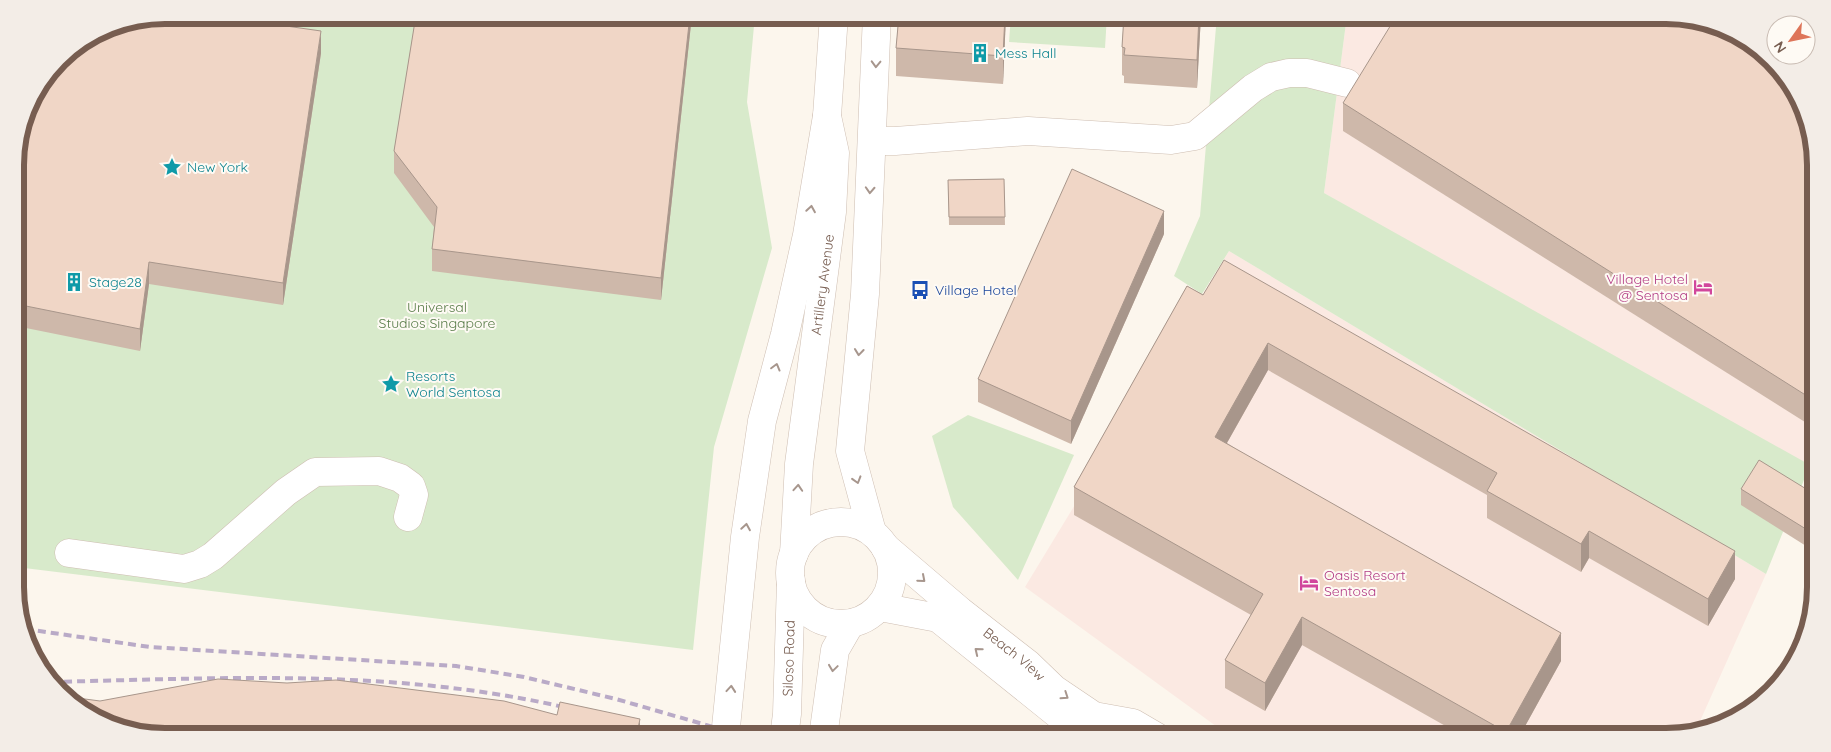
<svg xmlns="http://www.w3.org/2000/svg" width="1831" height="752" viewBox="0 0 1831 752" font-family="Quicksand,sans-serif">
<rect width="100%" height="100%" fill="#fcf6ed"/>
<g fill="#fbe9e2">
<path d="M1347,15H1666L1815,145L1816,483L1324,193Z"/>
<path d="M1229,251L1766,574L1696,730L1676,737H1231L1025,587Z"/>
</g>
<g fill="#d8eacb">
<path d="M165,15H755L747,102L772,248L714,447L693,650L16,567L15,155Z"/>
<path d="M1011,15H1107L1105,48L1009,42Z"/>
<path d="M1217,15H1347L1324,193L1810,465L1766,574L1229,251L1202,294L1174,276L1200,216Z"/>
<path d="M968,415L1074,455L1018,580L953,507L932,436Z"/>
</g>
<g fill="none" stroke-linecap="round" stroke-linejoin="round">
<g stroke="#cebeb2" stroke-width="29">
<g id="minor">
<path d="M873,141H895L1028,131L1171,140L1195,136L1253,88L1271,77L1289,73H1307L1347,83"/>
<circle cx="841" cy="573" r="51"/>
<path d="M872,532L850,451L865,294L877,15"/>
<path id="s1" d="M885,547L960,611L1028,664L1054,689L1094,716L1133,723L1157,737"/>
<path d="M69,553L184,569L200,564L213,556L286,492L315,472L379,471L400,478L411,486L414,495L408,517"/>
<path id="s2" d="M794,554L799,464L832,212L835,153L827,116L834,15"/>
<path d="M880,607L938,618L1086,737"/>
<path d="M725,737L745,537L762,421L785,334L807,235L827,116"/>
<path id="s3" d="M784,737L787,714L791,581"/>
<path d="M823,737L835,650L850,624"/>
</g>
</g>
<use href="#minor" stroke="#fff" stroke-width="28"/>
<g stroke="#b9aac7" stroke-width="4" stroke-dasharray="8 5" stroke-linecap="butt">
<path d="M25,629L150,647L456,666L524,677L616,699L748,737"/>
<path d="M51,682C227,678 400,668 572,709"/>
<path d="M627,728L650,737"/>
</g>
</g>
<g fill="#ceb8aa">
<path d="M263,15L262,22L321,53L283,305L149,284L140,351L16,326L15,155Z"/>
<path d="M416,15H692L661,300L432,271V249L434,227L394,173V151Z"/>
<path d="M899,15H1006L1003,84L896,76V48Z"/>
<path d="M1124,15H1201L1197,88L1124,83V76L1122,75V47Z"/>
<path d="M1343,103L1815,145L1816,429L1343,131Z"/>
<path d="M1004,179L1005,225H949L948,180Z"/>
<path d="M1164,234L1071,444L978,402V379Z"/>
<path d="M1187,286L1735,579L1708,626L1589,558L1581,572L1487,518V495L1268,370L1227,443L1561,661L1519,737H1465L1302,645L1265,711L1225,688V660L1251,615L1074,515V487Z"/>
<path d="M1741,489L1816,495V548L1814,551L1741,505Z"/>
</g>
<g fill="#a8968b">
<path d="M259,15H263L258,44V22Z"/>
<path d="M690,15H692L661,300V278Z"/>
<path d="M1005,15H1006L1003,84V56Z"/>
<path d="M1199,15H1201L1197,88V60Z"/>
<path d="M321,31V53L283,305V283Z"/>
<path d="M1164,211V234L1071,444V421Z"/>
<path d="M149,262V284L140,351V329Z"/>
<path d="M1268,343V370L1215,464V437Z"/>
<path d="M1589,531V558L1581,572V544Z"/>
<path d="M1816,531V548L1814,551V534Z"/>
<path d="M1735,551V579L1708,626V599Z"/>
<path d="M1302,617V645L1265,711V683Z"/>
<path d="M1561,633V661L1519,737H1506V732Z"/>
<path d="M640,719V737H636Z"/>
</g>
<g fill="#f0d6c6" stroke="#a8968b">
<path d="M165,15H259L258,22L321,31L283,283L149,262L140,329L16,304V305L15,155L31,98L66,52L108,26Z"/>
<path d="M416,15H690L661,278L432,249L437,207L394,151Z"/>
<path d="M899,15H1005L1003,56L896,48Z"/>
<path d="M1124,15H1199L1197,60L1124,55L1125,48L1122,47Z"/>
<path d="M1397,15H1666L1723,26L1785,74L1815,145V401L1343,103Z"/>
<path d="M1072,169L1164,211L1071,421L978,379Z"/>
<path d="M1004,179L1005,217H949L948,180Z"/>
<path d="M1224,260L1735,551L1708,599L1589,531L1581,544L1487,491L1497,473L1268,343L1215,437L1561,633L1506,732L1302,617L1265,683L1225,660L1263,594L1074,487L1187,286L1203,295Z"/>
<path d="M1759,460L1816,495V531L1814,534L1741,489Z"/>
<path d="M218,679L287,683L336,680L504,701L557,715L560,702L640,719L636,737H165L108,726L70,697L100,701Z"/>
</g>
<defs><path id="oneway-chevron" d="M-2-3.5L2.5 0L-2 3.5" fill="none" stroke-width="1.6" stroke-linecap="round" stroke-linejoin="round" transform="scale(1.25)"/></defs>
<g stroke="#a7968d">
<use href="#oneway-chevron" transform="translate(876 64) rotate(92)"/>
<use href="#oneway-chevron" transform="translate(870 190) rotate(93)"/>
<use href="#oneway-chevron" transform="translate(811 209) rotate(-81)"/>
<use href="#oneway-chevron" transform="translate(859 352) rotate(96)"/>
<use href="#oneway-chevron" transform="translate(776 367) rotate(-75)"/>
<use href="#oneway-chevron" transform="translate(857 480) rotate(73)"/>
<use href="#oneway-chevron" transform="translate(798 488) rotate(-86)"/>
<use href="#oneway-chevron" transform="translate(746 527) rotate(-81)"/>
<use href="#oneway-chevron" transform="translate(922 579) rotate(41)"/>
<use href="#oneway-chevron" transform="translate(978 651) rotate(-141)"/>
<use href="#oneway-chevron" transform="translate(833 668) rotate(98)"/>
<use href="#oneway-chevron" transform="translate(731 689) rotate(-85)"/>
<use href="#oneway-chevron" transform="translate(1065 696) rotate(34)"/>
</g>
<defs>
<g id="building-bare" transform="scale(1.5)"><path d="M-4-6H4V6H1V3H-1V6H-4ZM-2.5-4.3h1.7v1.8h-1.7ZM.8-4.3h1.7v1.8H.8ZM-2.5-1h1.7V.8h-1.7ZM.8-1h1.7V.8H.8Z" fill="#0f9aa8" stroke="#fefaf4" stroke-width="2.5" paint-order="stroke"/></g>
<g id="sight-bare" transform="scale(1.5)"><path d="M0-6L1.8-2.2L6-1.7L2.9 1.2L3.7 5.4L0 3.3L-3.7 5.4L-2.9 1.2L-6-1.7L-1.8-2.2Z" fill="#0f9aa8" stroke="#fefaf4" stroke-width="2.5" paint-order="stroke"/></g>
<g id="hotel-bare" transform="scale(1.5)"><path d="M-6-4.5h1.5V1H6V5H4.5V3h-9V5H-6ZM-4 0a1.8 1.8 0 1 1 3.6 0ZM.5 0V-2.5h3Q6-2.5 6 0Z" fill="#d1479c" stroke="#fefaf4" stroke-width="2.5" paint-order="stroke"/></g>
<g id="bus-bare" transform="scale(1.5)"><path d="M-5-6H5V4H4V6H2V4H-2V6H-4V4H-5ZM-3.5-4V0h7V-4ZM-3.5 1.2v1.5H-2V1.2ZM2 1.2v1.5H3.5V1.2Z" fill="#1a4fb4" stroke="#fefaf4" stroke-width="2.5" paint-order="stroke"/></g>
</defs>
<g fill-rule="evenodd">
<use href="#building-bare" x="980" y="53"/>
<use href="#sight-bare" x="172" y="167"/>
<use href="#building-bare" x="74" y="282"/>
<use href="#hotel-bare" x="1703" y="287"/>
<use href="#bus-bare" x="920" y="290"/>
<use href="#sight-bare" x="391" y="384"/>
<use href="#hotel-bare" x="1309" y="583"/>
</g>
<g text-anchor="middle" stroke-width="4" stroke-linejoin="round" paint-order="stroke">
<g font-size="14" fill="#0d838f" stroke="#fefaf4" text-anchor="start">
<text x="995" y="58">Mess Hall</text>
<text x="187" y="172">New York</text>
<text x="89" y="287">Stage28</text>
<text x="406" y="381">Resorts<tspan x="406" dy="16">World Sentosa</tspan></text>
</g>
<g font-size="14" fill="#b23c85" stroke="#fefaf4" text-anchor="end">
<text x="1688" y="284">Village Hotel<tspan x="1688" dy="16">@ Sentosa</tspan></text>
<text x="1324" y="580" text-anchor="start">Oasis Resort<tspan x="1324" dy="16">Sentosa</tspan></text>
</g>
<g font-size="14" fill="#775d50" stroke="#fefaf4">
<text dy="5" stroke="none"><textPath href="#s2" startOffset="271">Artillery Avenue</textPath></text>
<text dy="5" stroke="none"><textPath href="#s1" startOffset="168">Beach View</textPath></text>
<text dy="5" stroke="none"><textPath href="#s3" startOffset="79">Siloso Road</textPath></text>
</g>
<g font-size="14" fill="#164399" stroke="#fefaf4" text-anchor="start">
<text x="935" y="295">Village Hotel</text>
</g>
<g font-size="14" fill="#587c48" stroke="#fefaf4">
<text x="437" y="312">Universal<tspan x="437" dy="16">Studios Singapore</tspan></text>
</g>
</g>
<path d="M0 0H1831V752H0ZM165 24H1666A141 141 0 0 1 1807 165V587A141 141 0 0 1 1666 728H165A141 141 0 0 1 24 587V165A141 141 0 0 1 165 24Z" fill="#f3ede7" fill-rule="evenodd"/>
<path fill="none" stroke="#775d50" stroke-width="6" d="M165 24H1666A141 141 0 0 1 1807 165V587A141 141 0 0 1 1666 728H165A141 141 0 0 1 24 587V165A141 141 0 0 1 165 24Z"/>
<g transform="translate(1791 40) rotate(237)"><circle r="24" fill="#fefaf4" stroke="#c8bbb2"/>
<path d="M0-4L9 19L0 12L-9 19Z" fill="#de7559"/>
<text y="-8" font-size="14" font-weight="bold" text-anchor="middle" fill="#775d50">N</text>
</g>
</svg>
